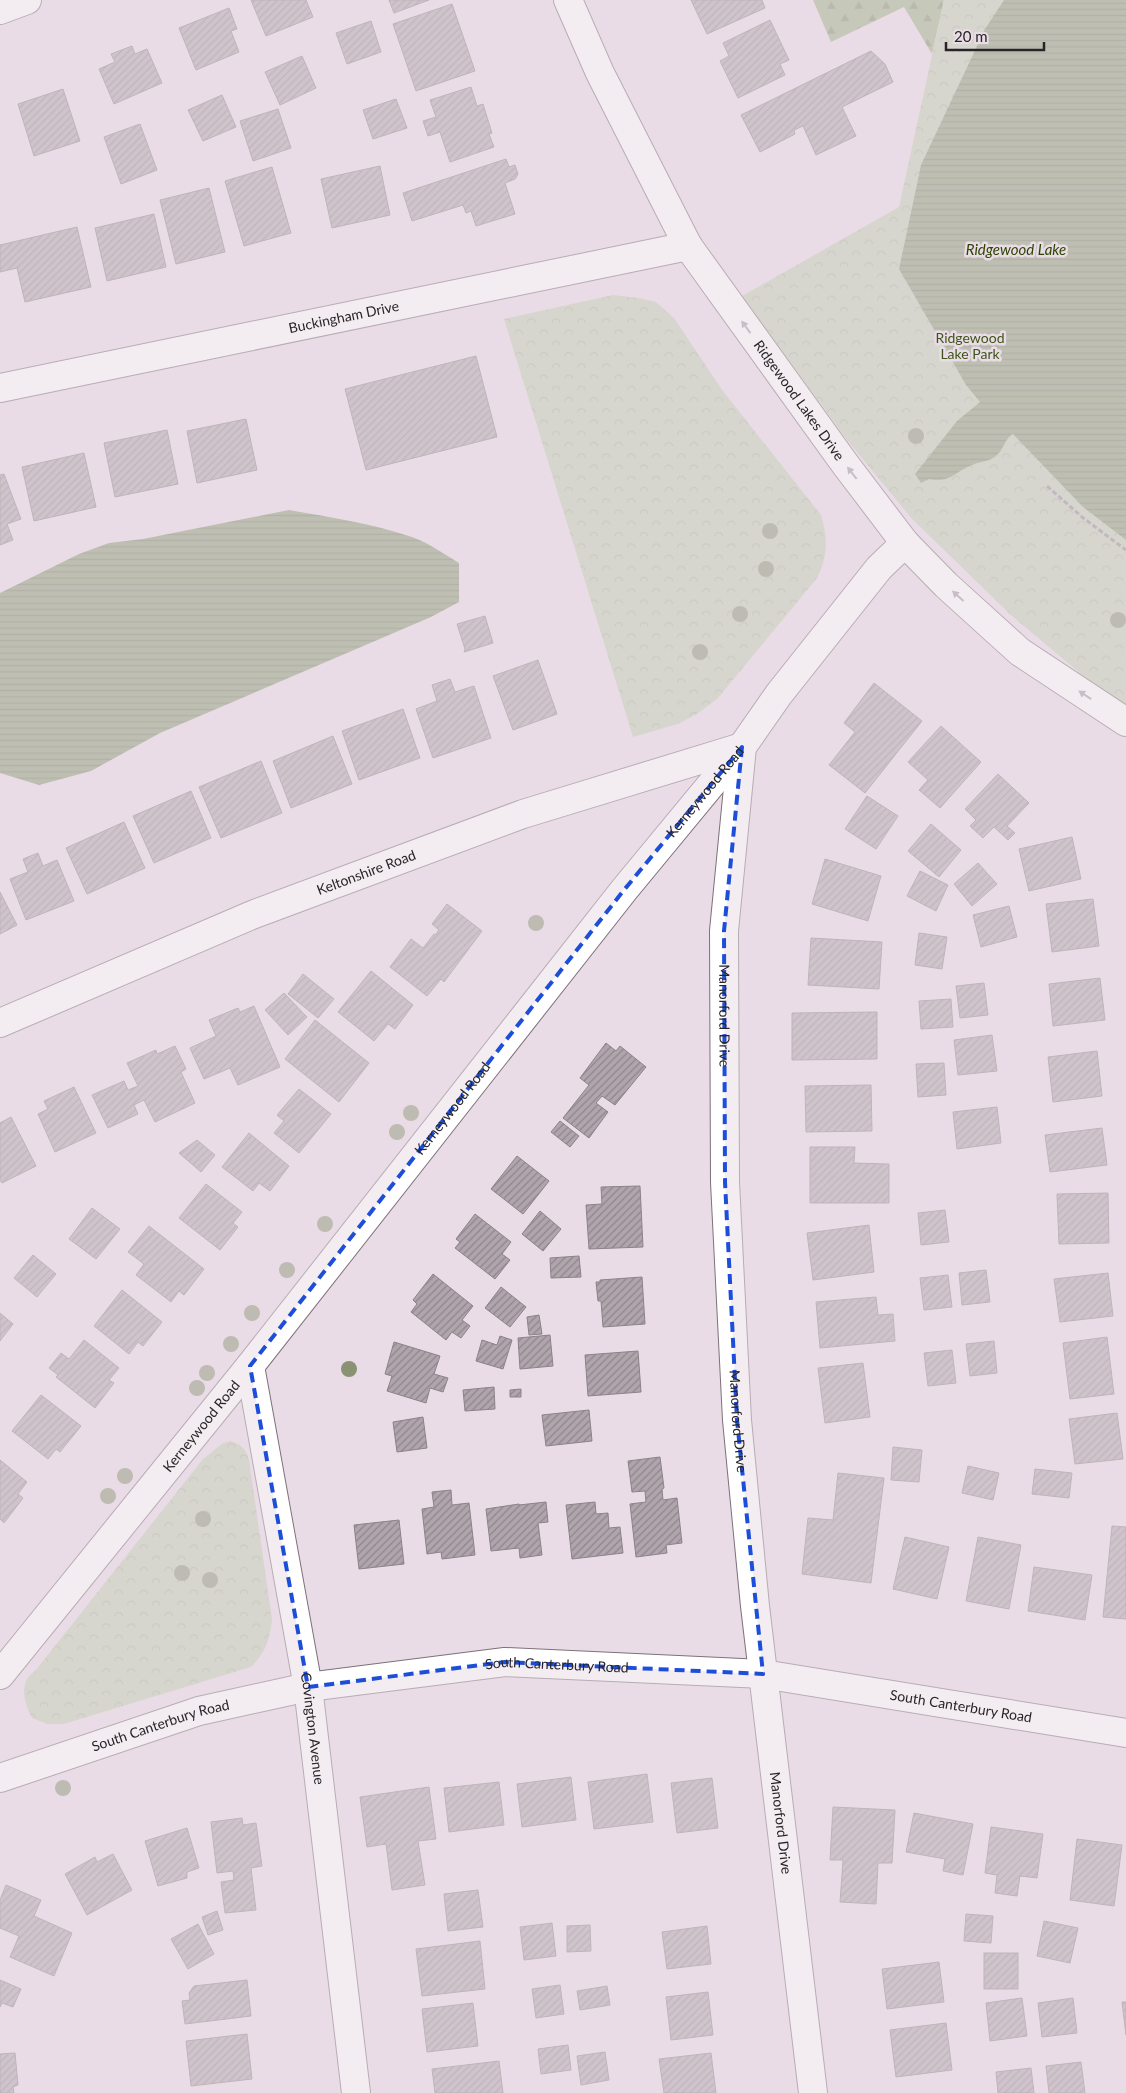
<svg xmlns="http://www.w3.org/2000/svg" width="1126" height="2093" viewBox="0 0 1126 2093" font-family="Lato,sans-serif">
<defs>
<pattern id="forest-firs" width="22" height="20" patternUnits="userSpaceOnUse" patternTransform="scale(1.25)"><rect width="22" height="20" fill="#9cb086"/><path d="M5 1l3.5 6h-7zM16 11l3.5 6h-7z" fill="#7f8f6e"/></pattern>
<pattern id="park-crowns" width="20" height="18" patternUnits="userSpaceOnUse" patternTransform="scale(1.25)"><rect width="20" height="18" fill="#c1cfb2"/><path d="M2 6a3 3 0 1 1 6 0M12 15a3 3 0 1 1 6 0" fill="none" stroke="#a6b299"/></pattern>
<pattern id="water-rules" width="6" height="5" patternUnits="userSpaceOnUse" patternTransform="scale(1.25)"><rect width="6" height="5" fill="#899c73"/><path d="M0 2.5h6" fill="none" stroke="#707f5e"/></pattern>
<pattern id="building-hatch" width="6" height="6" patternUnits="userSpaceOnUse" patternTransform="scale(1.25)"><rect width="6" height="6" fill="#b0a4ad"/><path d="M-1 1l2-2M0 6l6-6M5 7l2-2" fill="none" stroke="#8f858d"/></pattern>
</defs>
<rect width="100%" height="100%" fill="#e9dce6"/>
<path fill="url(#forest-firs)" d="M813,0H944L932,54L904,7L831,42Z"/>
<g fill="url(#park-crowns)">
<path d="M944,0H1126V707L1107,696L1012,616L912,519L847,440L742,296L899,207Z"/>
<path d="M613,295L639,298L656,302L674,318L723,391L821,515C828,538 828,556 817,578L718,698L697,714L678,724L633,737L504,319Z"/>
<path d="M231,1441C242,1445 246,1449 249,1460L272,1619C270,1639 266,1652 251,1667L64,1724H47L32,1718C24,1702 18,1682 35,1671L203,1459L223,1443Z"/>
</g>
<g fill="url(#water-rules)">
<path d="M1004,0H1126V540L1083,507L1013,434C1005,438 1004,449 997,455C990,462 980,461 972,465C954,472 952,483 929,479L921,483L915,474L957,421L980,402L966,385L899,269L921,165L985,29Z"/>
<path d="M289,510C329,517 374,524 412,537C429,543 444,554 459,563V602L431,617L160,733L91,771L39,785L0,773V593L79,554L109,543L143,539Z"/>
</g>
<g fill="url(#building-hatch)" stroke="#8d818a">
<path d="M251,0H306L313,17L266,36Z"/>
<path d="M389,0H429L394,13Z"/>
<path d="M691,0H762L765,8L707,34Z"/>
<path d="M452,4L475,71L416,91L393,24Z"/>
<path d="M229,8L237,29L231,31L239,52L196,70L179,28Z"/>
<path d="M770,20L789,60L780,64L785,75L738,98L720,61L729,56L723,43Z"/>
<path d="M371,21L381,52L347,64L336,33Z"/>
<path d="M132,46L135,54L147,49L162,83L114,104L99,69L115,62L111,54Z"/>
<path d="M871,51L885,64L893,82L842,107L856,136L816,155L803,126L794,130L795,134L760,152L741,115Z"/>
<path d="M302,56L316,88L280,105L265,72Z"/>
<path d="M471,87L477,106L483,104L492,133L489,134L494,147L450,162L440,132L428,136L423,121L436,117L430,100Z"/>
<path d="M63,89L80,141L34,156L18,104Z"/>
<path d="M222,95L236,127L203,141L188,110Z"/>
<path d="M396,99L407,128L373,139L363,110Z"/>
<path d="M278,109L291,148L253,161L240,121Z"/>
<path d="M140,124L157,170L121,184L104,137Z"/>
<path d="M506,159L509,167L515,165L518,174L515,179L505,183L515,214L476,226L471,211L466,213L463,205L412,221L403,193Z"/>
<path d="M380,166L390,215L332,228L321,179Z"/>
<path d="M272,167L291,233L244,246L225,181Z"/>
<path d="M209,188L225,252L176,264L160,200Z"/>
<path d="M154,214L166,267L107,281L95,228Z"/>
<path d="M77,227L91,287L25,302L17,268L0,272V245Z"/>
<path d="M476,356L497,437L366,470L345,389Z"/>
<path d="M246,419L257,470L197,483L187,431Z"/>
<path d="M167,430L178,484L115,497L104,443Z"/>
<path d="M84,453L96,507L34,521L22,467Z"/>
<path d="M4,474L21,519L7,524L13,540L0,545V475Z"/>
<path d="M485,616L493,643L464,652L465,649L457,624Z"/>
<path d="M538,660L557,714L513,730L493,676Z"/>
<path d="M450,679L455,692L474,686L491,738L433,758L416,709L437,701L432,685Z"/>
<path d="M874,683L922,721L865,793L829,765L855,732L844,723Z"/>
<path d="M403,709L420,758L359,780L342,731Z"/>
<path d="M941,726L981,762L940,808L919,790L928,780L908,762Z"/>
<path d="M333,736L352,784L291,808L273,761Z"/>
<path d="M261,761L282,813L221,838L199,787Z"/>
<path d="M998,774L1029,803L1007,826L1015,833L1008,840L994,827L983,838L970,826L976,820L965,809Z"/>
<path d="M191,791L211,838L154,863L133,816Z"/>
<path d="M867,796L898,816L876,849L845,829Z"/>
<path d="M124,822L145,868L87,894L66,848Z"/>
<path d="M931,824L961,850L939,877L908,851Z"/>
<path d="M1072,837L1081,879L1029,891L1019,849Z"/>
<path d="M38,853L43,866L57,860L74,901L26,920L10,879L28,872L23,859Z"/>
<path d="M825,859L881,876L868,921L812,904Z"/>
<path d="M978,863L997,884L972,906L954,884Z"/>
<path d="M920,871L948,885L936,911L907,896Z"/>
<path d="M0,892L17,925L0,934Z"/>
<path d="M1093,899L1099,946L1052,952L1046,904Z"/>
<path d="M447,904L482,931L444,982L441,979L427,996L390,967L411,939L423,948L434,934L435,935L439,930L432,924Z"/>
<path d="M1009,906L1017,937L981,947L973,915Z"/>
<path d="M919,933L947,937L942,969L915,965Z"/>
<path d="M811,938L882,942L879,989L808,985Z"/>
<path d="M371,971L413,1005L395,1029L388,1024L374,1041L338,1012Z"/>
<path d="M303,974L334,999L318,1018L288,994Z"/>
<path d="M1100,978L1105,1020L1053,1026L1049,984Z"/>
<path d="M984,983L988,1015L960,1018L956,986Z"/>
<path d="M284,993L307,1017L288,1035L265,1010Z"/>
<path d="M951,999L953,1027L921,1029L919,1001Z"/>
<path d="M254,1006L280,1067L238,1085L230,1068L204,1079L190,1048L216,1036L209,1020L238,1008L240,1012Z"/>
<path d="M877,1012V1059L792,1060V1013Z"/>
<path d="M315,1020L369,1063L339,1102L285,1059Z"/>
<path d="M992,1035L997,1071L958,1075L954,1040Z"/>
<path d="M606,1043L616,1051L620,1046L646,1067L615,1105L602,1096L596,1103L608,1112L589,1138L563,1118L589,1085L580,1078Z"/>
<path d="M175,1046L186,1069L181,1072L195,1103L155,1122L144,1100L134,1105L138,1114L108,1128L92,1095L124,1081L128,1090L138,1086L127,1063L156,1050L157,1054Z"/>
<path d="M1097,1051L1102,1096L1053,1102L1048,1057Z"/>
<path d="M944,1063L946,1095L918,1097L916,1064Z"/>
<path d="M871,1085L872,1131L806,1132L805,1086Z"/>
<path d="M74,1087L96,1133L55,1152L38,1114L48,1109L44,1101Z"/>
<path d="M299,1089L331,1114L299,1153L274,1133L284,1121L277,1115Z"/>
<path d="M997,1107L1001,1143L957,1149L953,1112Z"/>
<path d="M11,1117L36,1166L2,1183L0,1180V1123Z"/>
<path d="M560,1121L579,1136L570,1147L551,1132Z"/>
<path d="M1102,1128L1107,1165L1050,1172L1045,1135Z"/>
<path d="M249,1133L289,1166L270,1191L259,1183L253,1191L222,1167Z"/>
<path d="M197,1140L215,1155L201,1172L179,1153Z"/>
<path d="M810,1147H855L854,1163L889,1164V1203H810Z"/>
<path d="M517,1156L549,1181L523,1214L491,1189Z"/>
<path d="M206,1184L242,1212L233,1223L238,1227L220,1250L179,1218Z"/>
<path d="M640,1186L643,1247L589,1249L586,1205L602,1204L601,1187Z"/>
<path d="M1108,1193L1109,1243L1059,1244L1057,1194Z"/>
<path d="M92,1208L120,1229L96,1259L69,1239Z"/>
<path d="M945,1210L949,1242L921,1245L918,1213Z"/>
<path d="M540,1211L561,1229L543,1251L522,1234Z"/>
<path d="M475,1214L511,1242L502,1254L510,1260L495,1279L455,1248L460,1242L456,1239Z"/>
<path d="M869,1225L874,1272L813,1280L807,1233Z"/>
<path d="M149,1226L204,1269L184,1295L179,1291L171,1302L136,1275L144,1264L128,1252Z"/>
<path d="M33,1255L56,1274L37,1297L14,1278Z"/>
<path d="M579,1256L581,1277L551,1278L550,1258Z"/>
<path d="M986,1270L990,1302L962,1305L959,1273Z"/>
<path d="M1108,1273L1113,1316L1060,1322L1054,1279Z"/>
<path d="M433,1274L473,1306L462,1320L470,1326L461,1338L452,1332L446,1340L411,1312L417,1304L413,1300Z"/>
<path d="M948,1275L952,1307L924,1310L920,1278Z"/>
<path d="M642,1277L645,1324L603,1327L601,1301H598L596,1282H600V1280Z"/>
<path d="M501,1287L526,1307L510,1327L485,1308Z"/>
<path d="M122,1290L162,1322L143,1346L138,1342L129,1354L94,1326Z"/>
<path d="M876,1297L878,1315L893,1314L895,1341L820,1348L816,1302Z"/>
<path d="M0,1313L13,1324L0,1341Z"/>
<path d="M539,1315L542,1334L529,1335L527,1317Z"/>
<path d="M550,1335L553,1366L520,1369L518,1338Z"/>
<path d="M500,1336L512,1340L503,1369L476,1361L482,1340L497,1345Z"/>
<path d="M1107,1337L1114,1394L1070,1399L1063,1343Z"/>
<path d="M84,1340L119,1368L109,1380L114,1383L95,1408L56,1377L58,1375L49,1368L61,1353L69,1359Z"/>
<path d="M994,1341L997,1373L970,1376L966,1344Z"/>
<path d="M394,1342L440,1356L434,1374L448,1378L443,1392L430,1388L426,1403L387,1391L392,1376L385,1374Z"/>
<path d="M952,1350L956,1383L928,1386L924,1353Z"/>
<path d="M638,1351L641,1392L588,1396L585,1355Z"/>
<path d="M863,1363L870,1417L825,1423L818,1368Z"/>
<path d="M494,1387L495,1409L465,1411L463,1390Z"/>
<path d="M521,1389V1397H510V1390Z"/>
<path d="M41,1395L81,1426L60,1452L56,1449L48,1459L12,1431Z"/>
<path d="M589,1410L592,1441L546,1446L542,1415Z"/>
<path d="M1117,1413L1123,1459L1075,1464L1069,1419Z"/>
<path d="M423,1417L427,1448L397,1452L393,1422Z"/>
<path d="M893,1447L922,1450L919,1482L891,1480Z"/>
<path d="M660,1457L664,1488L662,1489L663,1500L677,1498L682,1543L666,1545L667,1553L636,1557L630,1504L646,1502L645,1491L632,1492L628,1461Z"/>
<path d="M0,1460L27,1482L18,1494L23,1498L4,1523L0,1519Z"/>
<path d="M968,1466L999,1473L993,1500L962,1493Z"/>
<path d="M1035,1469L1072,1473L1069,1498L1032,1494Z"/>
<path d="M838,1473L884,1478L871,1583L802,1574L808,1518L833,1520Z"/>
<path d="M451,1490L452,1505L469,1503L475,1555L442,1559L441,1552L427,1554L422,1509L434,1507L432,1492Z"/>
<path d="M546,1502L548,1522L538,1523L542,1555L520,1558L519,1548L491,1551L486,1509L519,1504V1505Z"/>
<path d="M595,1502L596,1514L608,1513L609,1528L620,1527L623,1553L572,1559L566,1505Z"/>
<path d="M399,1520L404,1564L359,1569L354,1525Z"/>
<path d="M1112,1526L1126,1527V1619L1103,1617Z"/>
<path d="M905,1537L949,1547L937,1599L893,1589Z"/>
<path d="M978,1537L1021,1545L1009,1609L966,1601Z"/>
<path d="M1034,1567L1092,1575L1085,1620L1028,1611Z"/>
<path d="M647,1774L653,1822L594,1829L588,1782Z"/>
<path d="M571,1777L576,1820L522,1827L517,1784Z"/>
<path d="M712,1778L718,1828L677,1833L671,1783Z"/>
<path d="M499,1782L504,1825L449,1832L444,1788Z"/>
<path d="M429,1787L436,1839L418,1841L425,1885L392,1890L386,1844L367,1847L360,1797Z"/>
<path d="M833,1807L895,1810L892,1863H878L876,1904L840,1902L843,1860H830Z"/>
<path d="M914,1813L973,1824L963,1875L943,1871L945,1859L906,1852Z"/>
<path d="M242,1818L243,1825L256,1823L262,1866L251,1868L256,1910L225,1913L221,1882L234,1880L233,1871L217,1873L211,1822Z"/>
<path d="M991,1827L1043,1834L1037,1878L1020,1876L1017,1896L995,1893L997,1875L985,1873Z"/>
<path d="M187,1828L199,1868L187,1872V1878L158,1886L145,1841Z"/>
<path d="M1077,1839L1122,1845L1114,1906L1070,1900Z"/>
<path d="M113,1854L132,1890L87,1915L65,1874L95,1857L97,1862Z"/>
<path d="M6,1885L41,1900L34,1916L72,1933L54,1976L10,1957L19,1936L0,1928V1900Z"/>
<path d="M478,1890L483,1927L448,1931L444,1894Z"/>
<path d="M217,1911L223,1930L208,1935L202,1917Z"/>
<path d="M966,1914L993,1916L991,1943L964,1941Z"/>
<path d="M1044,1921L1078,1928L1070,1963L1037,1956Z"/>
<path d="M552,1923L556,1956L524,1960L520,1927Z"/>
<path d="M198,1924L214,1954L188,1969L171,1939Z"/>
<path d="M590,1925L591,1951L567,1952V1926Z"/>
<path d="M707,1926L711,1964L667,1969L662,1932Z"/>
<path d="M480,1941L485,1989L422,1996L416,1949Z"/>
<rect x="984" y="1953" width="34" height="36"/>
<path d="M939,1962L944,2002L887,2009L882,1969Z"/>
<path d="M0,1980L21,1989L13,2007L2,2003L0,2007Z"/>
<path d="M247,1980L251,2016L185,2024L182,2001L190,2000L189,1993L194,1986Z"/>
<path d="M560,1985L564,2014L536,2018L532,1989Z"/>
<path d="M607,1986L610,2005L580,2010L577,1991Z"/>
<path d="M708,1992L713,2035L671,2040L666,1997Z"/>
<path d="M1022,1998L1027,2036L990,2041L986,2003Z"/>
<path d="M1073,1998L1077,2033L1042,2037L1038,2003Z"/>
<path d="M1122,2002H1126V2035Z"/>
<path d="M473,2003L478,2046L427,2052L422,2009Z"/>
<path d="M946,2023L952,2070L896,2077L890,2030Z"/>
<path d="M247,2034L252,2079L191,2086L186,2041Z"/>
<path d="M568,2045L571,2070L541,2074L538,2049Z"/>
<path d="M605,2052L609,2080L581,2085L577,2056Z"/>
<path d="M15,2053L18,2085L13,2087L14,2093H0V2054Z"/>
<path d="M711,2053L716,2093H664L659,2059Z"/>
<path d="M499,2061L503,2093H435L432,2069Z"/>
<path d="M1081,2062L1085,2093H1049L1046,2066Z"/>
<path d="M1031,2068L1034,2093H998L996,2072Z"/>
</g>
<g fill="none" stroke-linecap="round" stroke-linejoin="round">
<g stroke="#7d717a" stroke-width="30">
<g id="minor">
<path id="s1" d="M568,0L600,73L688,246L845,464L905,543L946,585L1020,652L1126,722"/>
<path d="M0,10L27,0"/>
<path id="s2" d="M0,388L688,246"/>
<path id="s3" d="M0,1023L252,915L523,814L742,747L724,931L725,1182L737,1420L755,1606L813,2093"/>
<path id="s4" d="M250,1366L308,1687L356,2093"/>
<path id="s5" d="M0,1675L250,1366L624,890L742,747L779,694L879,568L905,543"/>
<path id="s6" d="M0,1778L199,1711L308,1687L505,1662L763,1674L1126,1733"/>
</g>
</g>
<path stroke="#968d94" stroke-width="3" stroke-dasharray="5 2.5" stroke-linecap="butt" d="M1047,486L1082,517L1126,550"/>
<use href="#minor" stroke="#fff" stroke-width="28"/>
</g>
<g fill="#8a9274">
<circle cx="916" cy="436" r="8"/>
<circle cx="770" cy="531" r="8"/>
<circle cx="766" cy="569" r="8"/>
<circle cx="740" cy="614" r="8"/>
<circle cx="1118" cy="620" r="8"/>
<circle cx="700" cy="652" r="8"/>
<circle cx="536" cy="923" r="8"/>
<circle cx="411" cy="1113" r="8"/>
<circle cx="397" cy="1132" r="8"/>
<circle cx="325" cy="1224" r="8"/>
<circle cx="287" cy="1270" r="8"/>
<circle cx="252" cy="1313" r="8"/>
<circle cx="231" cy="1344" r="8"/>
<circle cx="349" cy="1369" r="8"/>
<circle cx="207" cy="1373" r="8"/>
<circle cx="197" cy="1388" r="8"/>
<circle cx="125" cy="1476" r="8"/>
<circle cx="108" cy="1496" r="8"/>
<circle cx="203" cy="1519" r="8"/>
<circle cx="182" cy="1573" r="8"/>
<circle cx="210" cy="1580" r="8"/>
<circle cx="63" cy="1788" r="8"/>
</g>
<defs><path id="oneway-solid" d="M-6-.8H1V-3.2L6.5 0L1 3.2V.8H-6Z" transform="scale(1.25)"/></defs>
<g fill="#9e9c9e">
<use href="#oneway-solid" transform="translate(746 327) rotate(-126)"/>
<use href="#oneway-solid" transform="translate(852 473) rotate(-128)"/>
<use href="#oneway-solid" transform="translate(958 596) rotate(-138)"/>
<use href="#oneway-solid" transform="translate(1085 695) rotate(-147)"/>
</g>
<path d="M0 0H1126V2093H0ZM742,747L724,931L725,1182L737,1420L763,1674L505,1662L308,1687L250,1366L624,890Z" fill="#e9dce6" fill-opacity=".55" fill-rule="evenodd"/>
<path fill="none" stroke="#1d4ed8" stroke-width="4" stroke-dasharray="10 6" stroke-linejoin="round" d="M742,747L724,931L725,1182L737,1420L763,1674L505,1662L308,1687L250,1366L624,890Z"/>
<g text-anchor="middle" stroke-width="5" stroke-linejoin="round" paint-order="stroke">
<g font-size="14" fill="#282427" stroke="#e9dce6">
<text dy="5" stroke="none"><textPath href="#s2" startOffset="351">Buckingham Drive</textPath></text>
<text dy="5" stroke="none"><textPath href="#s1" startOffset="464">Ridgewood Lakes Drive</textPath></text>
<text dy="5" stroke="none"><textPath href="#s5" startOffset="1130">Kerneywood Road</textPath></text>
<text dy="5" stroke="none"><textPath href="#s3" startOffset="396">Keltonshire Road</textPath></text>
<text dy="5" stroke="none"><textPath href="#s3" startOffset="1062">Manorford Drive</textPath></text>
<text dy="5" stroke="none"><textPath href="#s5" startOffset="725">Kerneywood Road</textPath></text>
<text dy="5" stroke="none"><textPath href="#s3" startOffset="1468">Manorford Drive</textPath></text>
<text dy="5" stroke="none"><textPath href="#s5" startOffset="320">Kerneywood Road</textPath></text>
<text dy="5" stroke="none"><textPath href="#s6" startOffset="572">South Canterbury Road</textPath></text>
<text dy="5" stroke="none"><textPath href="#s6" startOffset="979">South Canterbury Road</textPath></text>
<text dy="5" stroke="none"><textPath href="#s6" startOffset="169">South Canterbury Road</textPath></text>
<text dy="5" stroke="none"><textPath href="#s4" startOffset="368">Covington Avenue</textPath></text>
<text dy="5" stroke="none"><textPath href="#s3" startOffset="1872">Manorford Drive</textPath></text>
</g>
<g font-size="14" fill="#3d5517" stroke="#e9dce6">
<text x="970" y="343">Ridgewood<tspan x="970" dy="16">Lake Park</tspan></text>
</g>
<g font-size="15" font-style="italic" fill="#2d4501" stroke="#e9dce6">
<text x="1016" y="255">Ridgewood Lake</text>
</g>
</g>
<path d="M946 42v8h98v-8" fill="none" stroke="#282427" stroke-width="2.5"/>
<text x="954" y="42" font-size="15" fill="#282427" stroke="#e9dce6" stroke-width="4" paint-order="stroke">20 m</text>
</svg>
